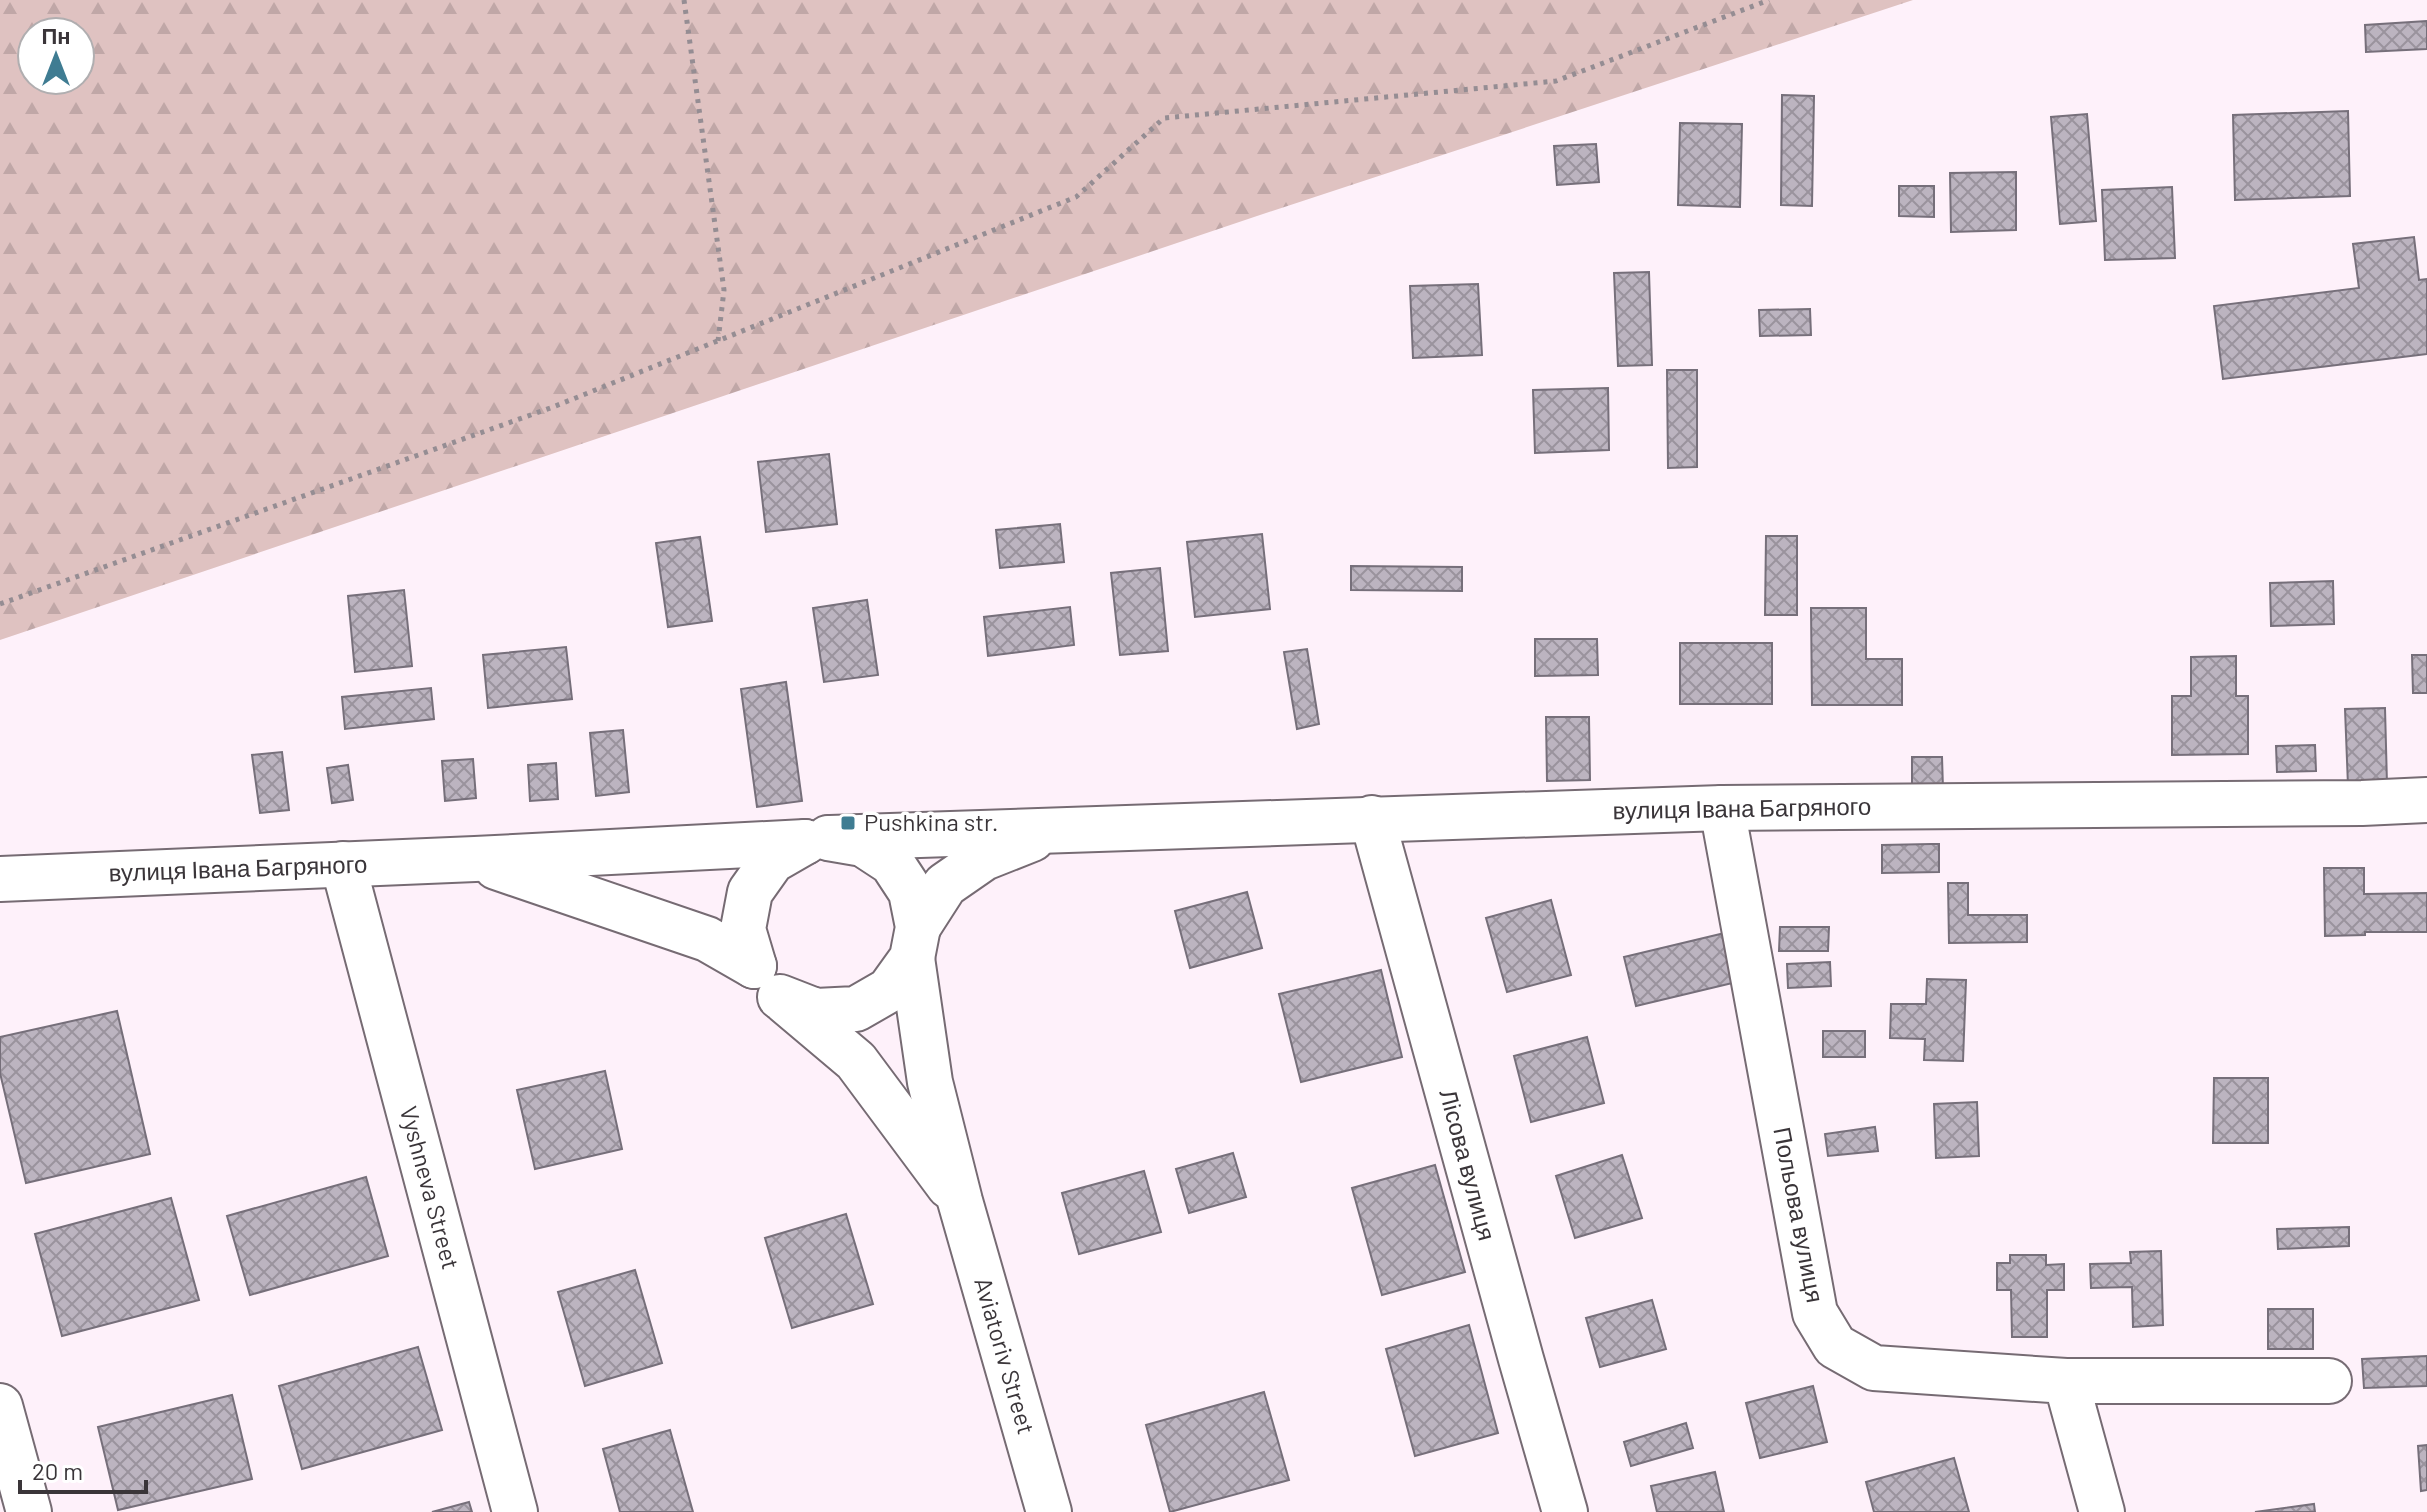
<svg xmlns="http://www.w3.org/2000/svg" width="2427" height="1512" viewBox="0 0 2427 1512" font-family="Barlow,sans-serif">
<defs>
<pattern id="forest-firs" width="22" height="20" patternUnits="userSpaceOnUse" patternTransform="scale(2)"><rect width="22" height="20" fill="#dfc2c1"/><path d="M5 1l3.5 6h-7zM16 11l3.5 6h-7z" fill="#c0a7a7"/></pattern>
<pattern id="building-cross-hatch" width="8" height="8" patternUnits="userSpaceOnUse" patternTransform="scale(2)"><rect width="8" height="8" fill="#bcb4c0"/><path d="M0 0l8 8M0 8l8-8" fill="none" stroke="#9a939d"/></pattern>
</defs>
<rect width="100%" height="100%" fill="#fef1fa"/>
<path fill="url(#forest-firs)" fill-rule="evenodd" d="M0,0H1913L1257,216L0,640ZM32,32H80V80H32Z"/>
<g fill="url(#building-cross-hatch)" stroke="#766f7a" stroke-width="2">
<path d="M2427,21V49L2366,52L2365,25Z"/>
<path d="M1782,95L1814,96L1812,206L1781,205Z"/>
<path d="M2348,111L2350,196L2235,200L2233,115Z"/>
<path d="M2087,114L2096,221L2060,224L2051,117Z"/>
<path d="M1680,123L1742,124L1740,207L1678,205Z"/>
<path d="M1596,144L1599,182L1557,185L1554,146Z"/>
<path d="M2016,172V230L1951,232L1950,173Z"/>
<path d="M1899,186H1934V217L1899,216Z"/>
<path d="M2172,187L2175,258L2105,260L2102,190Z"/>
<path d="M2414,237L2419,280L2427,279V354L2223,379L2214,306L2359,288L2353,244Z"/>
<path d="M1649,272L1652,365L1618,366L1614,273Z"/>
<path d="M1478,284L1482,355L1413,358L1410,286Z"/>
<path d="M1810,309L1811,335L1760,336L1759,310Z"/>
<path d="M1667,370H1697V467L1668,468Z"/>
<path d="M1608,388L1609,450L1535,453L1533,390Z"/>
<path d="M829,454L837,524L766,532L758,462Z"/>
<path d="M1060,524L1064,562L1000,568L996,530Z"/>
<path d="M1262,534L1270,609L1195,617L1187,542Z"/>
<path d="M1766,536H1797V615H1765Z"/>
<path d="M700,537L712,621L668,627L656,543Z"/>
<path d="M1351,566L1462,567V591L1351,590Z"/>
<path d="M1160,568L1168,651L1120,655L1111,573Z"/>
<path d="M2333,581L2334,624L2271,626L2270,583Z"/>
<path d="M404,590L412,666L355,672L348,596Z"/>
<path d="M867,600L878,675L824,682L813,608Z"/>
<path d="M1070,607L1074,645L988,656L984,617Z"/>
<path d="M1811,608H1866V659H1902V705H1812Z"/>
<path d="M1535,639H1597L1598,675L1535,676Z"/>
<rect x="1680" y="643" width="92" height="61"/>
<path d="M566,647L572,699L488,708L483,655Z"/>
<path d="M1307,649L1319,724L1297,729L1284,652Z"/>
<path d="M2412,655H2427V693H2413Z"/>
<path d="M2236,656V696H2248V754L2172,755V696H2191V657Z"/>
<path d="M786,682L802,801L757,807L741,689Z"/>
<path d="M431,688L434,719L345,729L342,697Z"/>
<path d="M2385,708L2387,784L2348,786L2345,709Z"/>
<path d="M1546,717H1589L1590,780L1547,781Z"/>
<path d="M623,730L629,792L596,796L590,733Z"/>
<path d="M2315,745L2316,771L2277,772L2276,746Z"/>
<path d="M282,752L289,810L260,813L252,755Z"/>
<path d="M1912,757H1942L1943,789H1912Z"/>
<path d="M473,759L476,798L445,801L442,761Z"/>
<path d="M556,763L558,799L530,801L528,765Z"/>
<path d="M348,765L353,800L332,803L327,768Z"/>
<path d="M1931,844H1939V872L1882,873V845Z"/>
<path d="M2324,868H2364V894L2427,893V932H2365V935L2325,936Z"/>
<path d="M1948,883H1968V915H2027V942L1949,943Z"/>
<path d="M1247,892L1262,948L1190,968L1175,911Z"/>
<path d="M1551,900L1571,975L1507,992L1486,918Z"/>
<path d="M1780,927H1829L1828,951H1779Z"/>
<path d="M1733,931L1745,980L1636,1006L1624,957Z"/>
<path d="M1830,962L1831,986L1788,988L1787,964Z"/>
<path d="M1381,970L1402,1057L1301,1082L1279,994Z"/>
<path d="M1927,979L1966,980L1963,1061L1924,1060L1925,1039L1890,1038L1891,1004H1926Z"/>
<path d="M117,1011L150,1154L26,1183L0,1073V1037Z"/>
<rect x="1823" y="1031" width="42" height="26"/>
<path d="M1587,1037L1604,1103L1531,1122L1514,1056Z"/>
<path d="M605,1071L622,1149L535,1169L517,1090Z"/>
<path d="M2214,1078H2268V1143H2213Z"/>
<path d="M1977,1102L1979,1156L1936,1158L1934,1104Z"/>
<path d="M1875,1127L1878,1151L1828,1156L1825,1134Z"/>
<path d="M1233,1153L1246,1197L1189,1213L1176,1169Z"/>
<path d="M1622,1155L1642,1218L1575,1238L1556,1176Z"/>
<path d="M1435,1165L1465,1272L1382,1295L1352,1188Z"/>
<path d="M1144,1171L1161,1232L1079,1254L1062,1193Z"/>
<path d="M366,1177L388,1256L250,1295L227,1216Z"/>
<path d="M171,1198L199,1300L62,1336L35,1234Z"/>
<path d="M846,1214L873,1304L792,1328L765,1238Z"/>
<path d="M2349,1227V1246L2278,1249L2277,1229Z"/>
<path d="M2161,1251L2163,1325L2133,1327L2132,1287L2091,1288L2090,1264L2131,1263L2130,1252Z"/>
<path d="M2010,1255H2046V1265L2064,1264V1290H2047V1337H2012L2011,1290H1997V1263H2010Z"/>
<path d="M635,1270L662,1363L585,1386L558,1292Z"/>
<path d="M1652,1300L1666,1349L1600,1367L1586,1318Z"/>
<rect x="2268" y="1309" width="45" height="40"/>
<path d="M1469,1325L1498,1433L1415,1456L1386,1349Z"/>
<path d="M418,1347L442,1430L302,1469L279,1386Z"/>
<path d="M2427,1356V1386L2364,1388L2362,1359Z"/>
<path d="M1813,1386L1827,1442L1760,1458L1746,1403Z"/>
<path d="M1264,1392L1289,1480L1170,1512L1146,1425Z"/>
<path d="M232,1395L252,1479L118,1510L98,1427Z"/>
<path d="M1686,1423L1693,1448L1631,1466L1624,1442Z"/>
<path d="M670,1430L693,1512H620L603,1449Z"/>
<path d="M2427,1445V1490L2421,1491L2418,1446Z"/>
<path d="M1954,1458L1969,1512H1874L1866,1482Z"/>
<path d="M1715,1472L1724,1512H1657L1651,1486Z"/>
<path d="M469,1502L472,1512H432Z"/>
<path d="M2314,1504L2315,1512H2255Z"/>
</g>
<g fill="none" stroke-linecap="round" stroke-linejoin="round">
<g stroke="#766b73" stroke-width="48">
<g id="minor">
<path d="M1722,808L1815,1313L1835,1346L1874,1368L2066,1381L2102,1512"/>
<path d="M1372,818L1521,1359L1565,1512"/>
<path d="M830,838L1722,808L2362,803L2427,800"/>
<path d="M343,864L515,1512"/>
<path d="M918,927L945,885L984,858L1032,839"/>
<path d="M2066,1381H2329"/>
<path d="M0,1406L29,1512"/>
</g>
</g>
<g stroke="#766b73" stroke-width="48">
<g id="major">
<path d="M496,867L707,939L754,966"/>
<path d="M0,879L475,859L805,842"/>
<path d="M912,958L930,1082L960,1201L1049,1512"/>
<path d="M754,966L743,929L750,892L772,861L805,842"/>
<path d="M780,997L816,1011L856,1009L889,990L912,958L918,927L911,892L892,863L863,844L828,838"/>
<path d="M786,1002L856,1061L949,1186"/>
</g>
</g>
<g stroke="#958d93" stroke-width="5" stroke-dasharray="4 6" stroke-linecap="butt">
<path d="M684,0L724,290L718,341"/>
<path d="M0,604L553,407L1076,197L1164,118L1556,81L1769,0"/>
</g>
<use href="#minor" stroke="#fff" stroke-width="44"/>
<use href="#major" stroke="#fff" stroke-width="44"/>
</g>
<rect fill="#3f7c92" stroke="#fff" stroke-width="3" x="840" y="815" width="16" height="16" rx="4"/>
<g text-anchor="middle" stroke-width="7" stroke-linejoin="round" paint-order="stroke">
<g font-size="24" fill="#3a3539" stroke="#fff">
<text transform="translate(1742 809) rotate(-1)" y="8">вулиця Івана Багряного</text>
<text transform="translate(238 869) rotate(-2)" y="8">вулиця Івана Багряного</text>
<text transform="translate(1467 1165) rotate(75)" y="8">Лісова вулиця</text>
<text transform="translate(429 1188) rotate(75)" y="8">Vyshneva Street</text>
<text transform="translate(1798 1215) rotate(79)" y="8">Польова вулиця</text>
<text transform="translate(1004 1356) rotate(74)" y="8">Aviatoriv Street</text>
</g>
<g font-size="24" fill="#3a3539" stroke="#fff" text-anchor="start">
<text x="864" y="831">Pushkina str.</text>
</g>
</g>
<g transform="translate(56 56)"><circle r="38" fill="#ffffff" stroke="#b0aeb0" stroke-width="2"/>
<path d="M0-6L14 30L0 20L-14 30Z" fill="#3f7c92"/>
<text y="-12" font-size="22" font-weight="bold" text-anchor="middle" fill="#3a3539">Пн</text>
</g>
<path d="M20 1480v12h126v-12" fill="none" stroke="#3a3539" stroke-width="4"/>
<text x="32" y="1480" font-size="24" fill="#3a3539" stroke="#ffffff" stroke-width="6" paint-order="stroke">20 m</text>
</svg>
